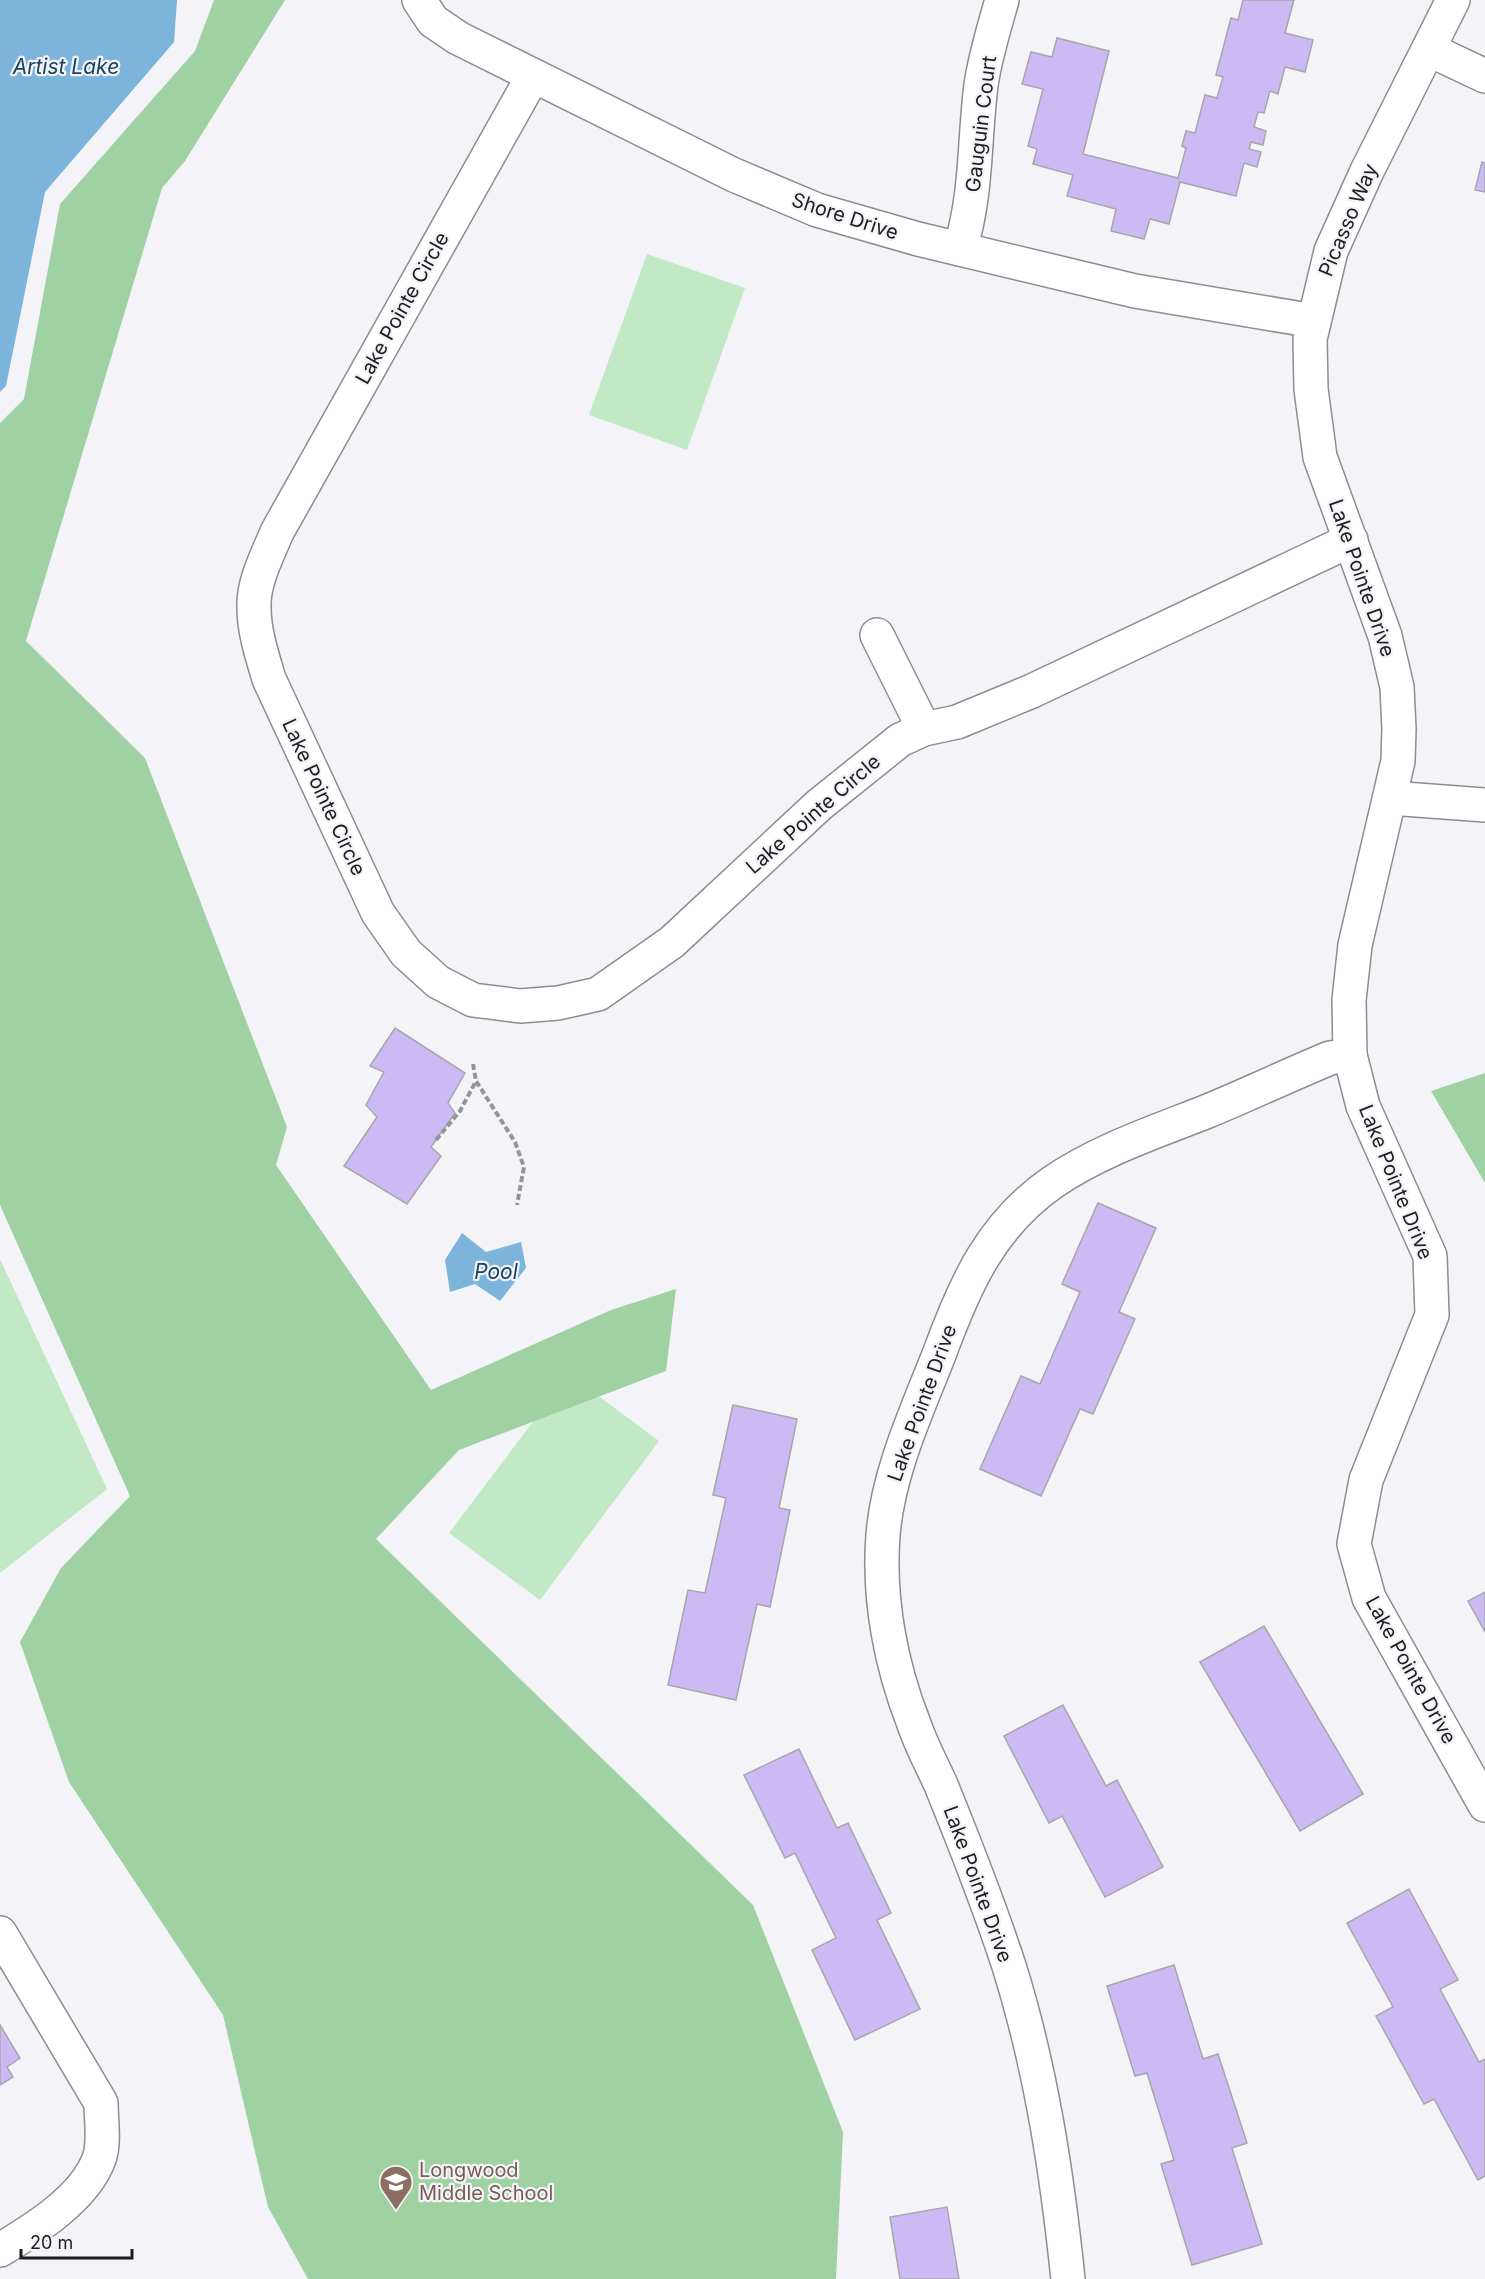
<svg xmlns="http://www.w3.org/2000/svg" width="1485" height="2279" viewBox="0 0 1485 2279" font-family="Inter,sans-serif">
<rect width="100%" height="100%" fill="#f4f4f8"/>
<g fill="#c2e9c5">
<path d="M647,254L745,288L687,450L589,415Z"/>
<path d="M0,1259L107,1489L0,1573Z"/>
<path d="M569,1374L659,1441L540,1600L449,1533Z"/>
</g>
<g fill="#9fd1a3">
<path d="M214,0H285L185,161L162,188L26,641L145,758L287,1127L276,1165L431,1390L611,1310L676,1289L666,1371L459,1450L376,1539L753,1905L843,2132L836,2279H308L268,2207L223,2015L69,1782L20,1642L61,1568L130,1496L0,1205V423L24,399L60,204L195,51Z"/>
<path d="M1485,1073V1183L1431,1091Z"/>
</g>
<g fill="#7cb4dc">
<path d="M0,0H177L174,42L45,192L6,386L0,392Z"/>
<path d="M462,1233L486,1252L521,1242L526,1268L500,1301L475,1284L450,1292L445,1260Z"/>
</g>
<g fill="#ccbaf4" stroke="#a7a6aa" stroke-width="1.5">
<path d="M1243,0H1294L1285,33L1313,40L1305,72L1285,67L1278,94L1270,91L1264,113L1258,112L1254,127L1266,131L1263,145L1251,142L1249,149L1261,152L1257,167L1244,163L1236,196L1180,182L1169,224L1150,219L1144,239L1111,231L1116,209L1067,196L1073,175L1033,164L1037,149L1028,146L1043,89L1022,84L1031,52L1052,57L1057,38L1109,51L1083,154L1178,178L1186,148L1182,146L1186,131L1195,133L1205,95L1217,98L1223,77L1216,75L1231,18L1238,20Z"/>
<path d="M1482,162L1485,163V192L1475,190Z"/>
<path d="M395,1028L465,1073L448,1103L455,1113L431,1147L441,1156L407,1204L344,1166L377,1117L366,1105L384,1072L370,1066Z"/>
<path d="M1098,1203L1156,1228L1119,1312L1135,1319L1093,1414L1080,1409L1041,1496L980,1469L1021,1376L1040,1384L1080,1292L1062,1284Z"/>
<path d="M733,1405L797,1419L779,1508L790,1510L770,1607L757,1604L736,1700L668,1685L688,1590L705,1593L726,1498L713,1495Z"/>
<path d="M1485,1592V1632L1468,1601Z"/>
<path d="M1264,1626L1363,1794L1300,1831L1200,1662Z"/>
<path d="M1063,1705L1106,1786L1117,1780L1163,1867L1105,1897L1062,1816L1049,1823L1004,1736Z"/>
<path d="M799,1749L837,1828L848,1823L891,1913L877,1920L920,2009L855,2040L812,1950L836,1938L795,1853L785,1858L744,1775Z"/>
<path d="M1409,1889L1458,1980L1440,1989L1479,2062L1485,2059V2176L1478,2180L1434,2099L1424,2104L1376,2016L1393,2007L1347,1923Z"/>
<path d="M1174,1965L1203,2059L1218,2054L1247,2143L1232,2148L1262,2244L1192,2265L1161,2164L1174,2160L1147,2073L1135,2076L1107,1986Z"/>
<path d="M0,2025L20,2058L7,2067L13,2077L0,2085Z"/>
<path d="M947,2207L959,2279H900L890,2217Z"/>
</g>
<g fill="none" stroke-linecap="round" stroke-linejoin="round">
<g stroke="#8d8c91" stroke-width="36">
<g id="minor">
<path d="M419,0L433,21L458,38L734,175L817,210L918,239L1135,291L1314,321"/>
<path d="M1453,0L1367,171L1331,251L1310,339L1311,389L1320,457L1385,636L1397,687L1399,729L1398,761L1355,945L1349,1000L1350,1055L1363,1106L1430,1256L1432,1315L1366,1480L1354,1544L1369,1598L1485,1805"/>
<path d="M1430,50L1485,76"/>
<path d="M533,76L277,532C268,554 253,582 254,607C254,632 262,655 269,679L378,913L406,953L438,982L473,1000L520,1006L558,1003L598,994L672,942L819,805L900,740L924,729L957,722L1032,691L1351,540"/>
<path d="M960,249C977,195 974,141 981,85C985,57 994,28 1002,0"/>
<path d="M877,635L924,729"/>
<path d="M1390,798L1485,805"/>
<path d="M0,1933L101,2103C101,2120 105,2143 99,2159C84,2199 35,2229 0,2250"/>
<path d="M1068,2279C1057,2173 1041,2068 1009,1966C989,1905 965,1844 941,1785C932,1765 921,1745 914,1724C891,1666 878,1599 883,1535C888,1472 917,1411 940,1352C965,1284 991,1225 1053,1182C1100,1150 1155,1132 1208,1111C1249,1094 1289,1075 1330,1058L1350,1055"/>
</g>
</g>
<g stroke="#959598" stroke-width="4" stroke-dasharray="6 3" stroke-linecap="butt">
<path d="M473,1064L476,1081"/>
<path d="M436,1140L460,1111L476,1081L515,1142L524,1167L517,1205"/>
</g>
<use href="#minor" stroke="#fff" stroke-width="33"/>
</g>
<defs>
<g id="school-pin" transform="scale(1.725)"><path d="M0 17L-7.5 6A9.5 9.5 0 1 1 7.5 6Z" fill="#8d6e63" stroke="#f4f4f8"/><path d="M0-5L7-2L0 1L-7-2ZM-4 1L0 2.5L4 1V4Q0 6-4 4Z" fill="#fff"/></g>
</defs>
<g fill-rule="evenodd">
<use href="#school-pin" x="396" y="2182"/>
</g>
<g text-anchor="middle" stroke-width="4.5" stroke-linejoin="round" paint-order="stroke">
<g font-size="20" fill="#1e1e20" stroke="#f4f4f8">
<text transform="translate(981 124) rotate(-83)" y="7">Gauguin Court</text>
<text transform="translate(845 216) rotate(18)" y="7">Shore Drive</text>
<text transform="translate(1348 220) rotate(-67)" y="7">Picasso Way</text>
<text transform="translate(402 308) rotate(-61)" y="7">Lake Pointe Circle</text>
<text transform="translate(1362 578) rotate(71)" y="7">Lake Pointe Drive</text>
<text transform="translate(324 797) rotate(65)" y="7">Lake Pointe Circle</text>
<text transform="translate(813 814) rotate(-41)" y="7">Lake Pointe Circle</text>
<text transform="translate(1396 1182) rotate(68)" y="7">Lake Pointe Drive</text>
<text transform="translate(922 1403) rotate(-70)" y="7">Lake Pointe Drive</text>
<text transform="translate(1411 1670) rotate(61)" y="7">Lake Pointe Drive</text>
<text transform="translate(978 1884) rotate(70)" y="7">Lake Pointe Drive</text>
</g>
<g font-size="20" fill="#785e54" stroke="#f4f4f8" text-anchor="start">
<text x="419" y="2177">Longwood<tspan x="419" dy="23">Middle School</tspan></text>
</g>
<g font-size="21" font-style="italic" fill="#16435e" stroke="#f4f4f8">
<text x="66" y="74">Artist Lake</text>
<text x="496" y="1279">Pool</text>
</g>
</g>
<path d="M21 2249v9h111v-9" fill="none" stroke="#1e1e20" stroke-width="3"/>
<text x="30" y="2249" font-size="18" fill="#1e1e20" stroke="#f4f4f8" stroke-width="4.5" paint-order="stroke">20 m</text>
</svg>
